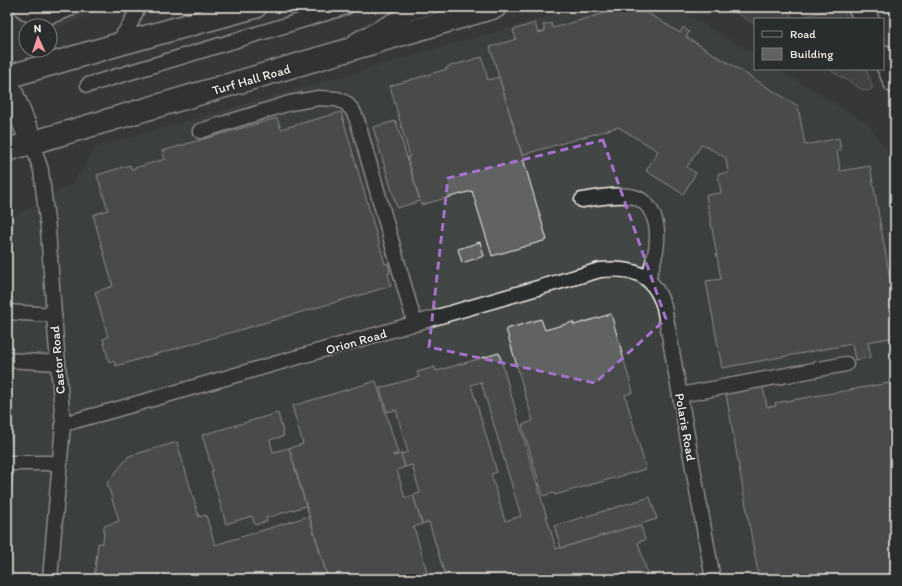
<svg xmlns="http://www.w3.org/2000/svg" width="902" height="586" viewBox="0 0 902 586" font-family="Itim,sans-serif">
<rect width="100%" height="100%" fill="#363939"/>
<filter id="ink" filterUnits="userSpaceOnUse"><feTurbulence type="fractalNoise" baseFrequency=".025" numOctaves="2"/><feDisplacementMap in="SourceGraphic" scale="8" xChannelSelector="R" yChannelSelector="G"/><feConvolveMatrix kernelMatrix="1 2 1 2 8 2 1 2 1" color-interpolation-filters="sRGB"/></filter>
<g filter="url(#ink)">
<g fill="#434645">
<path d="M13,7H109L50,31V26H26V32H22Z"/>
<path d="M581,7H675L755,55V69H778L868,124L892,158L895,177V579H7V211L15,216L72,184L97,147Z"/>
</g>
<g fill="#4e514f" stroke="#a1a19c">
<path d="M726,7H788L792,19H755V24Z"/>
<path d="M840,7L843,10L848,19H794Z"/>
<path d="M828,69H866L872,86V89L867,91L863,90Z"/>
</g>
<g fill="#616362" stroke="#f4f1e8" fill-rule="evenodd">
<path d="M626,7H638L680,33L683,27L689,32L686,37L798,106L805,145L839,138L841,150H837L840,171L870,166L895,306V337L868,342L871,357L855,360L852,344L722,368L706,281L721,279L706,195L721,193L718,174L728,173L726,158L702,144L687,167L696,173L683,194L646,171L658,151L618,127L522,155L490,47L516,39L513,30L535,23L538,33L545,31L543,25L551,23L553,28Z"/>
<path d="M482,57L488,80L499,77L547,240L492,256L472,191L421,205L407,157H410L390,86L447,69V67Z"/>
<path d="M341,112L385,264L388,263L390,273H388L391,286L116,366L114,361L109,362L103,339L108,337L95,292L113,286L93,215L108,210L97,175L130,165L131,169L165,159L162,151L277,118L281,129Z"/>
<path d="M396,121L420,201L397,208L373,127Z"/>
<path d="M480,242L484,256L462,263L458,249Z"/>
<path d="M611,314L633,392L625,395L646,469L555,495L554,493L543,496L522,425L533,421L506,329L541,319L545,330L573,322L574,325Z"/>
<path d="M499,353L556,549L633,526L634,528L641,526L645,540L638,542L649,579H446L429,522L422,524L413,495L420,493L412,465L405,467L401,454L408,452L396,410L387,412L380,388L419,377L417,372L435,367L436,371ZM481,382L521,516L505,521L491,474L497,472L471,385Z"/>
<path d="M376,381L398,453L393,455V456L401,454L405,467L397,470L405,498L413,495L422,524L414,527L429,579H328L289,448L303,444L292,406Z"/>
<path d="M895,382V579H759L726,394L763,387L767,407L776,406L775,403Z"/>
<path d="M278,413L284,436L270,440L273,452L289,448L306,506L266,518L267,521L255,525L252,516L226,524L211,471H213L202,435Z"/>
<path d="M7,414H12L8,455H7Z"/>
<path d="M177,442L199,517L206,515L215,545L309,516L328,579H94L98,543H103L104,526L119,521L107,483L129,456Z"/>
<path d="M7,473L13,474L7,539Z"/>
<path d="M650,497L657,519L561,548L554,526Z"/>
</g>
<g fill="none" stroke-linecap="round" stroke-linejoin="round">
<g stroke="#f4f1e8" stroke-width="17">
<g id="service">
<path d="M20,7C35,25 56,15 74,7"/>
<path d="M356,40L403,15L430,7"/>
<path d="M116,45L130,25L138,7"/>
<path d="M88,85L346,7"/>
<path d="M200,131L290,103L319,98L337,99L346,103L353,111L357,120L415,324"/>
<path d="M32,143L41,170L48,229L54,315L63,424L50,579"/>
<path d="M582,200C596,198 620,193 634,197C652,202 658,223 657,240C657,253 652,266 648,279"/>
<path d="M7,312L54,315"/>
<path d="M7,360L58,363"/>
<path d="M680,395L846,364"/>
<path d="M63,424L118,409L600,270C633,267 653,273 664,307L713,579"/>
<path d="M7,463H60"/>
</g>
</g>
<g stroke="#f4f1e8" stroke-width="25">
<path id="minor" d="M7,82L32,143"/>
</g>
<g stroke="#f4f1e8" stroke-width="25">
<g id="primary">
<path d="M859,7L867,19"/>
<path d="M883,56L895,82"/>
<path d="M7,77L116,45L255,7"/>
<path d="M7,150L495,7"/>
</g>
</g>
<use href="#service" stroke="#2a2d2e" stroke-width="14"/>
<use href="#minor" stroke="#2a2d2e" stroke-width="22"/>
<use href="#primary" stroke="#2a2d2e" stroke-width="22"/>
</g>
</g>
<path d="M0 0H902V586H0ZM603,140L666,319L595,383L429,347L448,178Z" fill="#363939" fill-opacity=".55" fill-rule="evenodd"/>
<path fill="none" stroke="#a571cd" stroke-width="3" stroke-dasharray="8 5" stroke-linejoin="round" d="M603,140L666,319L595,383L429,347L448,178Z"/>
<g text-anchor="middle" stroke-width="3" stroke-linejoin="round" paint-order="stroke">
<g font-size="13" fill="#f4f1e8" stroke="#2a2d2e">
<text transform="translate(251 79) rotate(-16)" y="5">Turf Hall Road</text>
<text transform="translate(356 341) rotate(-16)" y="5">Orion Road</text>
<text transform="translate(57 360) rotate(-95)" y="5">Castor Road</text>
<text transform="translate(686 427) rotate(80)" y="5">Polaris Road</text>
</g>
</g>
<rect width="902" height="586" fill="none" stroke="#2a2d2e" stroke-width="24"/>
<rect x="12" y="12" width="878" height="562" fill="none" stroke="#f4f1e8" stroke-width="1.5" filter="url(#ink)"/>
<rect x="754" y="18" width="130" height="52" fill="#2a2d2e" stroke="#7b7b78"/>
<rect x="762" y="31" width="20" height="6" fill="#2a2d2e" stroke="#7b7b78"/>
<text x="790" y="38" font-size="12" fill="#f4f1e8">Road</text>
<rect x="762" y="48" width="20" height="12" fill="#616362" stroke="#7b7b78"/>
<text x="790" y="58" font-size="12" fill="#f4f1e8">Building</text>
<g transform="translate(38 38) rotate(357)"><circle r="19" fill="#2a2d2e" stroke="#7b7b78"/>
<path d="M0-3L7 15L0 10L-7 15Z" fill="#ff9aa2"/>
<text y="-6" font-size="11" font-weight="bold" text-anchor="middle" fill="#f4f1e8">N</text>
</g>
</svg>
